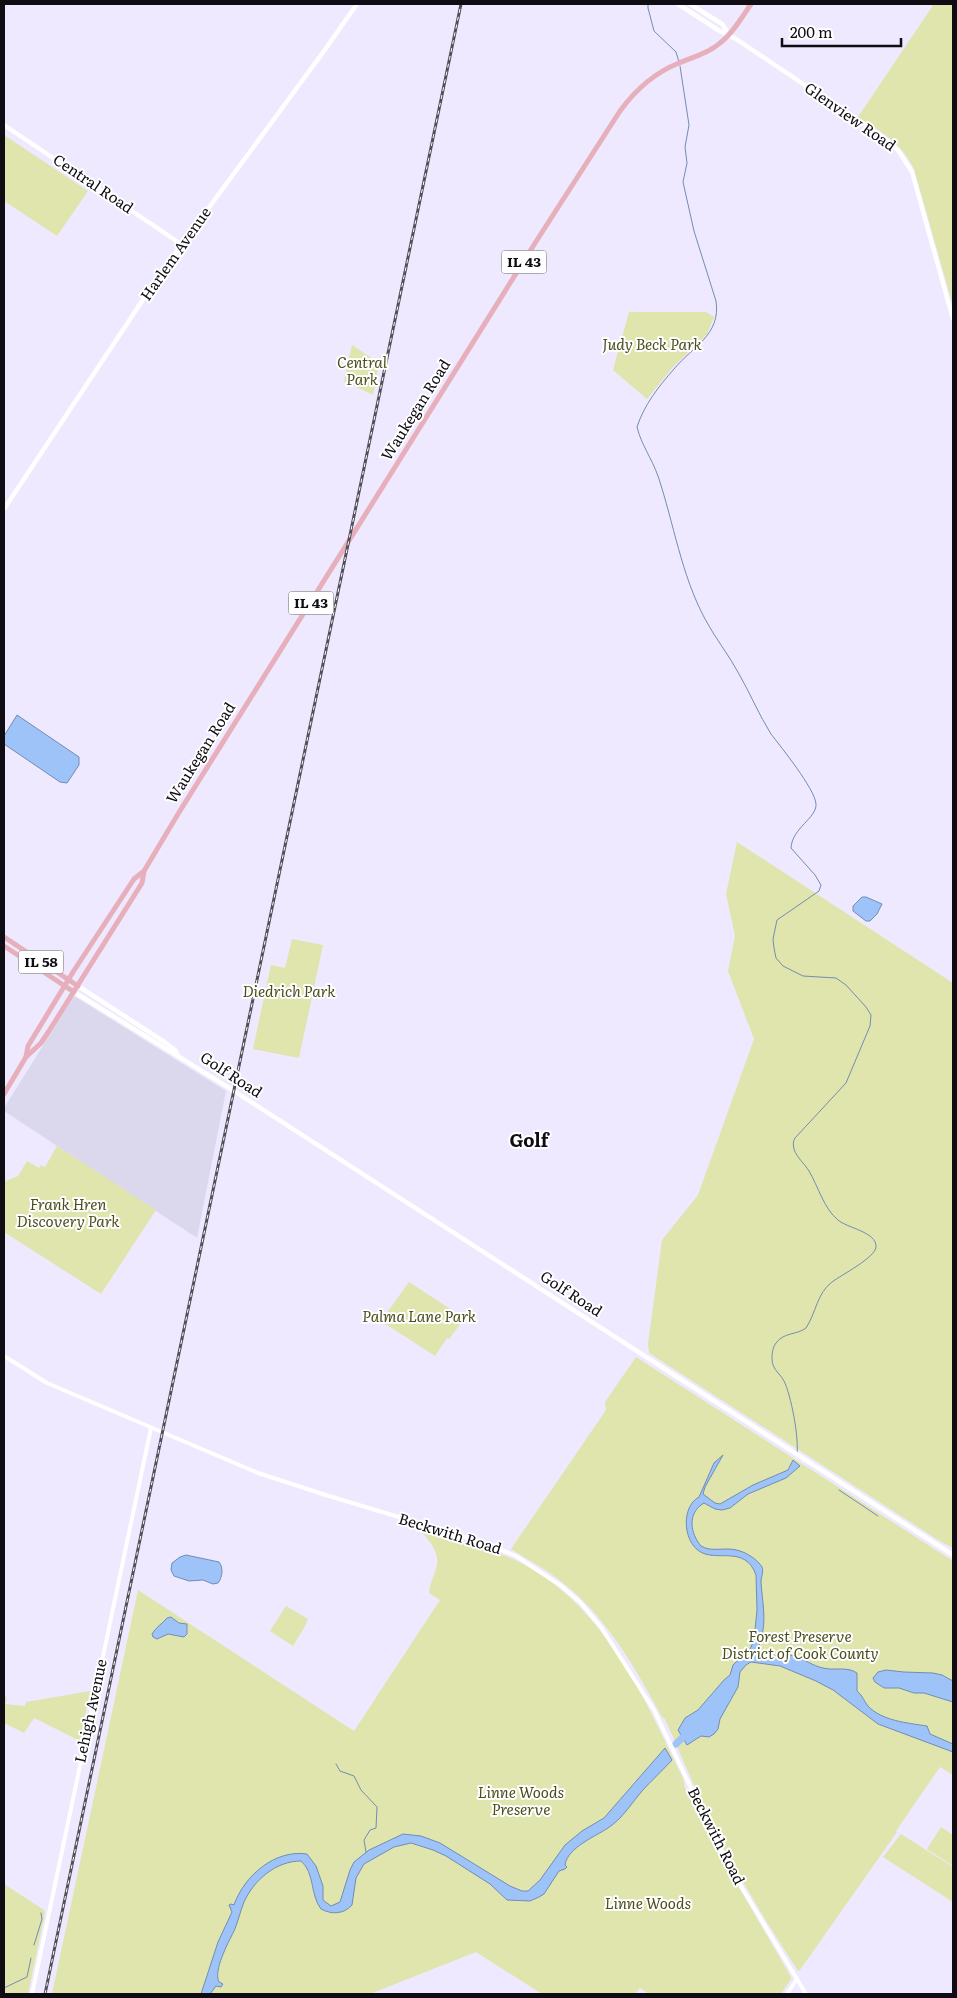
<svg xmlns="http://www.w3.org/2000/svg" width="957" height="1998" viewBox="0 0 957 1998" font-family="Literata,serif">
<rect width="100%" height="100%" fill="#eee9fe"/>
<path fill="#dbd8ed" d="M74,996L226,1091L197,1238L4,1111V1108Z"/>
<g fill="#e0e5ad">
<path d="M934,4H953V306L914,169C902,143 880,131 858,117Z"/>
<path d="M4,135L88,191L57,236L4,201Z"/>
<path d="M629,312H706L714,317L707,334L672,368L647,399L613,370Z"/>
<path d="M352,345L379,363L373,395L344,381Z"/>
<path d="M737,842L953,983V1548L938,1540L649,1353L648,1344L662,1240L698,1195L754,1039L728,971L735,936L726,894Z"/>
<path d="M292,939L323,945L299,1058L253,1049L271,965L285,968Z"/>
<path d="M57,1146L156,1210L101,1294L4,1232V1182L18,1176L27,1161L39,1168L41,1165L45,1167Z"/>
<path d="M409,1282L461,1316V1323L449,1339L447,1338L435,1356L381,1321Z"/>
<path d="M636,1357L953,1561V1775L940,1767L896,1831L897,1832L800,1970L798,1971L768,1924L717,1838L665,1719L662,1717C637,1671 609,1621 568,1587C551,1572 530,1561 511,1549L606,1410L605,1402Z"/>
<path d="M416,1527C450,1537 485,1546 517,1561C603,1603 644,1697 683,1778L685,1788L697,1815L791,1977V1979L781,1994H649L640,1988L635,1994H542L476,1952L370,1994H52L138,1590L354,1731L440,1600L429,1593C430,1583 433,1578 436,1569C442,1553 427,1537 416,1527Z"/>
<path d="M286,1606L308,1619L304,1628L293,1646L270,1631Z"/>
<path d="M90,1691L80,1741L34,1718L24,1733L4,1723V1695L7,1698L5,1704L25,1706L26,1702Z"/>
<path d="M941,1827L953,1835V1866L927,1849Z"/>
<path d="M901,1834L953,1867V1902L883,1857Z"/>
<path d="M4,1884L44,1910L45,1913L28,1994H4Z"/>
</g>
<g fill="#9dc3f9" stroke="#728cb4">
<path d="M17,715L79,757V765L67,783L60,782L4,744V736Z"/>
<path d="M862,897H866L882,904L877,914L870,921H866L853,911V906Z"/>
<path d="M723,1455L705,1487L703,1494L715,1503L720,1504L753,1485L788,1470L793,1460L800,1466L786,1478L748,1494L730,1508L722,1510L715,1509L704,1503C687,1513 690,1533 701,1546C712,1553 727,1546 740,1551C747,1553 758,1560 762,1567C764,1571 761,1577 761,1582C763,1610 768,1624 757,1651C768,1660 782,1652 795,1656C804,1659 813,1666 823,1668C834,1671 847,1666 857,1673V1691C863,1696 864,1701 868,1706C882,1721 908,1723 927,1726L930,1734L953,1744V1752L878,1724L833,1690L816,1681L780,1666L751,1662L746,1665L740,1672L738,1687L720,1719L718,1729L714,1734L709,1737L701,1736L687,1745L678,1730L685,1718L698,1710L724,1680L730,1675L733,1665L750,1649L754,1640L757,1610L756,1575C745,1544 716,1563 699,1551C683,1540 681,1507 699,1497L714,1463Z"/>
<path d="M186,1555L219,1562C224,1568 222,1578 218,1583L213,1584L203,1580L189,1581L174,1576L171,1570L172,1563L180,1557Z"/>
<path d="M171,1617L179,1623L187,1624V1634L184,1637L168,1634L157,1639L153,1637L152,1634C156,1627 162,1624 167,1618Z"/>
<path d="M886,1670L904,1672L933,1673L942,1675L953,1681V1702L924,1693H914L899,1688H884L875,1682L873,1678L878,1672Z"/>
<path d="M665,1748L672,1760C662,1771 651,1781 642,1791C631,1804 622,1819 608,1828C596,1836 567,1848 565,1865L567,1867L565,1869L559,1871L544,1894L539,1897L530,1901L507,1900L490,1884L446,1856L433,1850L411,1843L394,1847L364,1864L356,1878L352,1905C344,1914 332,1915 321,1909C310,1895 315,1873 301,1861C276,1861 254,1880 244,1902C240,1912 238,1922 234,1931C228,1943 213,1971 219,1982L223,1984L221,1987L216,1986L210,1994H201L218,1942L232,1912L229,1905L231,1904L234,1905C244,1876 275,1849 307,1854L316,1866L323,1886V1900L331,1906L340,1902L350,1870L354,1862L369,1850L403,1834L421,1836L440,1843L510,1886L522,1891H528L540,1880L565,1845L582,1831L604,1818Z"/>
</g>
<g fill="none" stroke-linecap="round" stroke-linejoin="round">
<g stroke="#728cb4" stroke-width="1">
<path d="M648,4V8L654,31L676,52L679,62"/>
<path d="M680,66L689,125L685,147L687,163L683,182L694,231L716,301C721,335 693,346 674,369C659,386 644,405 637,427C641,444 652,459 658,476C674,524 681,574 705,619C715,638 729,655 739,674C750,693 759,715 771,734C781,747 815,789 816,804C817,818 792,828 791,848L815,875L821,885L819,891L777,920L773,939L774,948L776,958L783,966L803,976L836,978L846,985L866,1007L871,1015L870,1026L846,1083L795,1138C793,1141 793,1145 794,1149C797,1158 804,1163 809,1171C818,1186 824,1209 838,1220C847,1228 877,1232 876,1247C875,1258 841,1275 832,1282C817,1293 816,1313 806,1328C797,1335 784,1332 776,1343C772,1348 771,1358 773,1365C775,1371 781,1375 784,1381C791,1395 799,1437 797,1453"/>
<path d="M839,1490L878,1516"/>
<path d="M336,1764L340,1771L354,1776L361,1790L377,1807L376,1828L370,1830L364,1840L366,1852"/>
<path d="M34,1945L42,1919L41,1913"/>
<path d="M4,1988L27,1977L31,1958"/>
</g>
<path stroke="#9dc3f9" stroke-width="7" d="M676,1744L688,1732"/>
<g stroke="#fff" stroke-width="4">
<path d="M4,1356L47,1383L258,1473L329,1496L485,1543L516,1556L560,1585L580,1602L601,1627L654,1710L711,1830L733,1873L806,1994"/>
<path d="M32,1994L151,1428"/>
<path d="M787,1994L797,1979"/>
</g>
<g stroke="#fff" stroke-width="4.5">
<path d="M678,4L718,30L736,39L884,138L898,150L912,172L953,319"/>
<path d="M690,4L722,24L728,33"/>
<path d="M4,125L181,244"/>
<path d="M4,509L160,274L324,51L357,4"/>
<path d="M78,986L163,1041L175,1050L177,1054"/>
<path d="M74,992L231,1089L953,1555"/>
</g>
<g stroke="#e6afbb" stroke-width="5">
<path d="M4,937L78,986"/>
<path d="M4,946L74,992"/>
<path d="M26,1057L28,1046L73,972L134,879L144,871"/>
<path d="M4,1094L26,1057L41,1043L49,1031L142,883L144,871L178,814L537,240L620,111C636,89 654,73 679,63C693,57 709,53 720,43C733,33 742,17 751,4"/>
</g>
<g stroke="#524f5a" stroke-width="3">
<path id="rail" d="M45,1994L461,4"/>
</g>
<use href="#rail" stroke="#fff" stroke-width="1" stroke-dasharray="4" stroke-linecap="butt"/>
</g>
<g text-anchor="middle" stroke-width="4" stroke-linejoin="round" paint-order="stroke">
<g fill="#fff" stroke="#57565a" stroke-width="1">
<rect x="501.5" y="250.5" width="45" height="23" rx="4"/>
<rect x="288.5" y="591.5" width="45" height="23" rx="4"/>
<rect x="18.5" y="950.5" width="45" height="23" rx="4"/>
</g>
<g font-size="14" font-weight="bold" fill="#0f0d13">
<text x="524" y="267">IL 43</text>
<text x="311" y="608">IL 43</text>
<text x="41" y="967">IL 58</text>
</g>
<g font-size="15" fill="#0f0d13" stroke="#fff">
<text transform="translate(850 117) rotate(35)" y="5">Glenview Road</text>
<text transform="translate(93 184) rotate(34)" y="5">Central Road</text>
<text transform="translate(176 254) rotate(-55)" y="5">Harlem Avenue</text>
<text transform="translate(416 410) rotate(-58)" y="5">Waukegan Road</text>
<text transform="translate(201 753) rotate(-58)" y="5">Waukegan Road</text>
<text transform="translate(231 1075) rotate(33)" y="5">Golf Road</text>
<text transform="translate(571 1294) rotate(33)" y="5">Golf Road</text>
<text transform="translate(450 1534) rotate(17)" y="5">Beckwith Road</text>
<text transform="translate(91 1711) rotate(-78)" y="5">Lehigh Avenue</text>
<text transform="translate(716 1836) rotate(63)" y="5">Beckwith Road</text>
</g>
<g font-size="15" font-style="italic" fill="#4c4e1d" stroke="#fff">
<text x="652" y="350">Judy Beck Park</text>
<text x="362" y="368">Central<tspan x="362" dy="17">Park</tspan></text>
<text x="289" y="997">Diedrich Park</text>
<text x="68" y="1210">Frank Hren<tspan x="68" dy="17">Discovery Park</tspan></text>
<text x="419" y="1322">Palma Lane Park</text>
<text x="800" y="1642">Forest Preserve<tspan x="800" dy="17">District of Cook County</tspan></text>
<text x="521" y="1798">Linne Woods<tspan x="521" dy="17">Preserve</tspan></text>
<text x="648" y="1909">Linne Woods</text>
</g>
<g font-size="18" font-weight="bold" fill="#0f0d13" stroke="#fff">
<text x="529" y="1147">Golf</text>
</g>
</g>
<rect width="957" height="1998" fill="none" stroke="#0f0d13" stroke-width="10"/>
<path d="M782 38v8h119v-8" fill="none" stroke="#0f0d13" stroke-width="2.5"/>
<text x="790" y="38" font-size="15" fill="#0f0d13" stroke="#ffffff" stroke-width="4" paint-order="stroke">200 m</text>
</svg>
